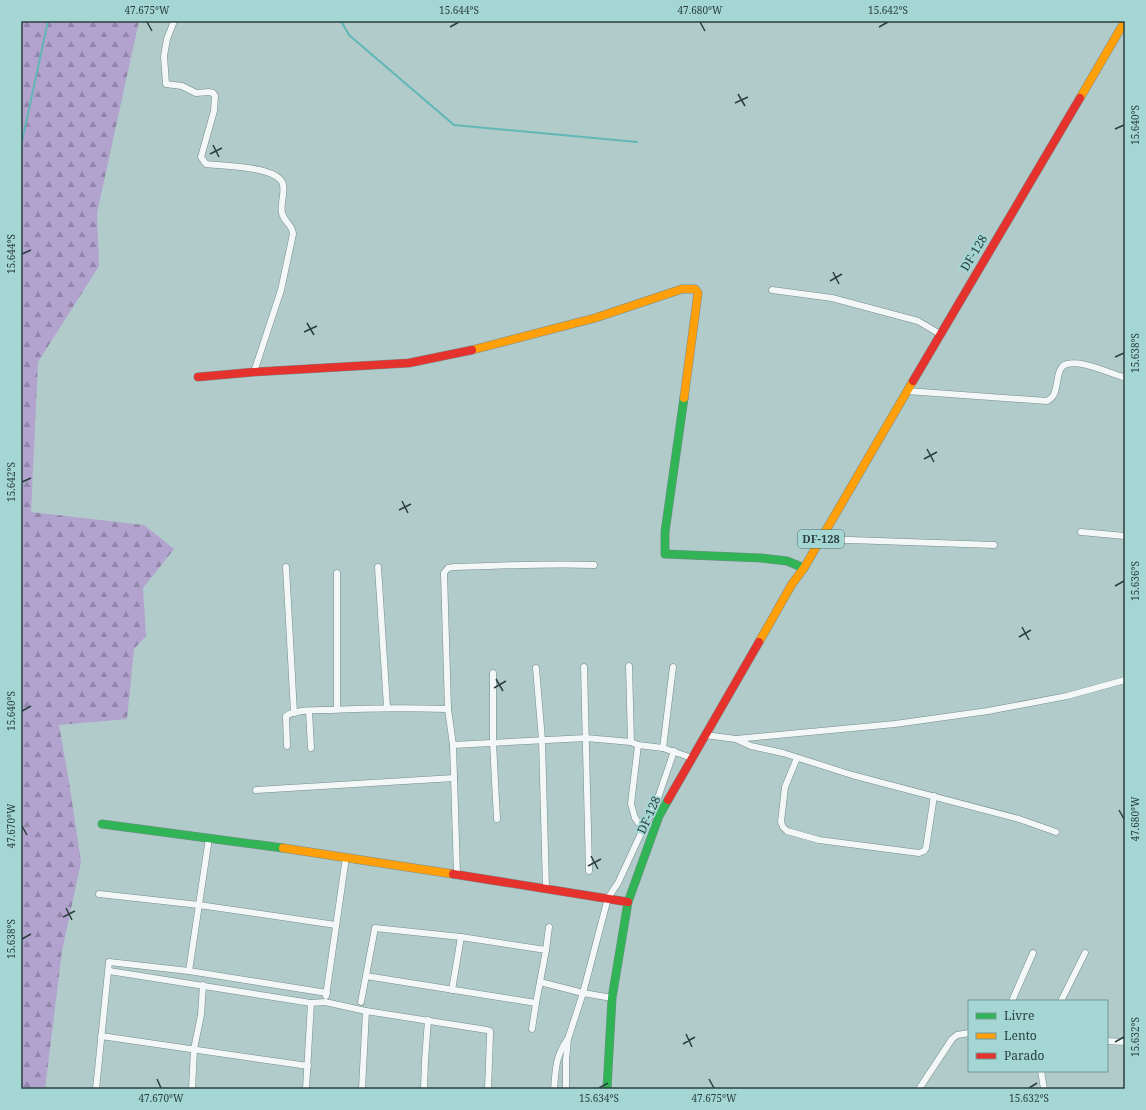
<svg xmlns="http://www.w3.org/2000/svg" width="1146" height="1110" viewBox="0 0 1146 1110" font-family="'Noto Serif',serif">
<defs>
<pattern id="forest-firs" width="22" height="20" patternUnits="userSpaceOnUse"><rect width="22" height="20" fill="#b2a2ce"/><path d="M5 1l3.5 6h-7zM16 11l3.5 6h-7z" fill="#9185a9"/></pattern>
</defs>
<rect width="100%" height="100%" fill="#b0cbca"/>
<path fill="url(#forest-firs)" d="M21,21H139L97,213L99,266L38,362L31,512L144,525L174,549L143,588L146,636L134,649L127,719L59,725L70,788L81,862L62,951L45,1089H21Z"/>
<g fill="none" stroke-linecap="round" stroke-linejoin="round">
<g stroke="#60b7b5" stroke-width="2">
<path d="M341,21L349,35L454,125L637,142"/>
<path d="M21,146L48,21"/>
</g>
<g stroke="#778c8b" stroke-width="7">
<g id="street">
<path d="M174,21L167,39L164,56L166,84L182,86L196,93L209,92L213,93L215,96L214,111L201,157L206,164C222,166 280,166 283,185C285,194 280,204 282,213C284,222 293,225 293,234L281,290L254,372"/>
<path d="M772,290L832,298L918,321L940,334"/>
<path d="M907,391L1047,401C1055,397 1055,392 1057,383C1058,378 1058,370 1063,366C1075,357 1109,373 1123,377"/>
<path d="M1081,532L1125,536"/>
<path d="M821,539L994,545"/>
<path d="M286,567L294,713"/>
<path d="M378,567L387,707"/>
<path d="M337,573V709"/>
<path d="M629,666L631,742"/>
<path d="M584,667L589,871"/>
<path d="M536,668L542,740L546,888"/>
<path d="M493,673V743L497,819"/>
<path d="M309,711L311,748"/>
<path d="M705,735L736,739L895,724L988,711L1067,696L1125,680"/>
<path d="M736,739L751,746L783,753L852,775L1019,819L1056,832"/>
<path d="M453,745L586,738L631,742L638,745L663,748L692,758"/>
<path d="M638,745L631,804L635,818L643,829"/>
<path d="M287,746L286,716C296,709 319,710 331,710C370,708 409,708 448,709"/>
<path d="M663,748L673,667"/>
<path d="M797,758L785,787L781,822L783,827L787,831L819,840L919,853L924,851L926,848L934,796"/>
<path d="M256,790L454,778"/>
<path d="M457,874L453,745L448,709L444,573L448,568L454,567C501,566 547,563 594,565"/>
<path d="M99,894L199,905L336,925"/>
<path d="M546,950L549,927"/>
<path d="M109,971L311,1003L325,1002L366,1011L487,1030L490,1031V1035L488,1089"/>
<path d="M189,971L209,838"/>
<path d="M540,982L583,993L612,998"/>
<path d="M452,990L461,937"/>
<path d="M326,996L346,857"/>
<path d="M1012,1001L1033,953"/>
<path d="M1061,1001L1085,953"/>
<path d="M361,1002L375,928L461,937L546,950L536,1003L366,976"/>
<path d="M532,1029L536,1003"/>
<path d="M101,1036L308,1066"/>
<path d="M1107,1041L1125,1042"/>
<path d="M1041,1071L1044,1089"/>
<path d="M96,1089L109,962L189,971L327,993"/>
<path d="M192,1089L194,1049L201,1015L203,985"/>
<path d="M306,1089L311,1003"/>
<path d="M362,1089L366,1011"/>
<path d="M424,1089L425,1060L428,1020"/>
<path d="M554,1089C556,1068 555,1058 567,1040"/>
<path d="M566,1089V1060L568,1039L583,993L608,898L618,883L643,829L657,801L674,751"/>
<path d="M919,1089L952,1039L957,1035L969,1033"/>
</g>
</g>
<g stroke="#778c8b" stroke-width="9">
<g id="fast">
<path d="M684,398L665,532V554L761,558L787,561L804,568"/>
<path d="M102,824L283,848"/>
<path d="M607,1089L612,998L628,902L659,816L668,800"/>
</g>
</g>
<g stroke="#778c8b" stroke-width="9">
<g id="slow">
<path d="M1080,98L1125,21"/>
<path d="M472,350L595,318L682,289H695L698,293L684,398"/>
<path d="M759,642L792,584L804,568L913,381"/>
<path d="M283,848L453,874"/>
</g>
</g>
<g stroke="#778c8b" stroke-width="9">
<g id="jam">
<path d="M198,377L254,372L409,363L472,350"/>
<path d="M913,381L1080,98"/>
<path d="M668,800L759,642"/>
<path d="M453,874L628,902"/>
</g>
</g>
<use href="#street" stroke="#f3f7f7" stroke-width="6"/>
<use href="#fast" stroke="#30b455" stroke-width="8"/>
<use href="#slow" stroke="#ff9f0a" stroke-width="8"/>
<use href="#jam" stroke="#e5322d" stroke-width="8"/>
</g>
<path fill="none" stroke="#2a3f3e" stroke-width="1.5" d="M147,22L152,31M700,22L705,31M450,27L459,22M879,27L888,22M738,94L745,106M735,103L748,97M1115,129L1124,125M213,145L219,157M210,154L222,148M22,254L31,250M833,272L839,284M830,281L842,274M307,323L314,335M304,332L317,326M1115,357L1124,353M927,449L934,462M924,459L937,452M22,482L31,478M402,501L408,513M399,510L411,504M1115,586L1124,581M1022,627L1029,640M1019,637L1031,630M496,679L503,691M494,688L506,681M22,711L31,706M1119,810L1124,819M22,826L27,835M591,856L598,869M588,866L601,859M66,908L72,920M63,917L75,911M22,939L31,934M686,1034L692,1047M1115,1042L1124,1037M683,1044L695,1037M157,1079L161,1088M709,1079L714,1088M599,1088L608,1083M1029,1088L1037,1083"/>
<g text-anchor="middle" stroke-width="4" stroke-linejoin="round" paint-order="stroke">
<rect fill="#a4d7d4" stroke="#4f6d6b" stroke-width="1" x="798" y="530" width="46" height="18" rx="3"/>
<g font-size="11" font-weight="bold" fill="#2a3f3e">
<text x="821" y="543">DF-128</text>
</g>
<g font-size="12" fill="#2a3f3e" stroke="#a4d7d4">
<text transform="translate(974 253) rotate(-59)" y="4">DF-128</text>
<text transform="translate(649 815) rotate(-66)" y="4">DF-128</text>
</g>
</g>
<rect width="1146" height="1110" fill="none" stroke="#a4d7d4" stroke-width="44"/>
<rect x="968" y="1000" width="140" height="72" fill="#a4d7d4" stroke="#739a98"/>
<rect x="976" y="1013" width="20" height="6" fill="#30b455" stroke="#739a98"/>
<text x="1004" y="1020" font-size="12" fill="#2a3f3e">Livre</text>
<rect x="976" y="1033" width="20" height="6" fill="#ff9f0a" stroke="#739a98"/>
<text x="1004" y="1040" font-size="12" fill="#2a3f3e">Lento</text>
<rect x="976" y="1053" width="20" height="6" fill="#e5322d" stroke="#739a98"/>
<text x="1004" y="1060" font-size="12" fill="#2a3f3e">Parado</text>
<rect x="22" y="22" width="1102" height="1066" fill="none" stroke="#2a3f3e" stroke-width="1.5"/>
<g font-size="10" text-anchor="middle" fill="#2a3f3e">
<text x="147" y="14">47.675°W</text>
<text x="459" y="14">15.644°S</text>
<text x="700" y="14">47.680°W</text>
<text x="888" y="14">15.642°S</text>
<text transform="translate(1135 125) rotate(-90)" y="4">15.640°S</text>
<text transform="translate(11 254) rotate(-90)" y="4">15.644°S</text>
<text transform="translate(1135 353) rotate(-90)" y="4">15.638°S</text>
<text transform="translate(11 482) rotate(-90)" y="4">15.642°S</text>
<text transform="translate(1135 581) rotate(-90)" y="4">15.636°S</text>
<text transform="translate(11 711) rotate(-90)" y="4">15.640°S</text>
<text transform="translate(1135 819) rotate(-90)" y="4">47.680°W</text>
<text transform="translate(11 826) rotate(-90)" y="4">47.670°W</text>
<text transform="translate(11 939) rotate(-90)" y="4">15.638°S</text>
<text transform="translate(1135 1037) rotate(-90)" y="4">15.632°S</text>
<text x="161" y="1102">47.670°W</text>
<text x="599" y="1102">15.634°S</text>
<text x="714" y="1102">47.675°W</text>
<text x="1029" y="1102">15.632°S</text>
</g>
</svg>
